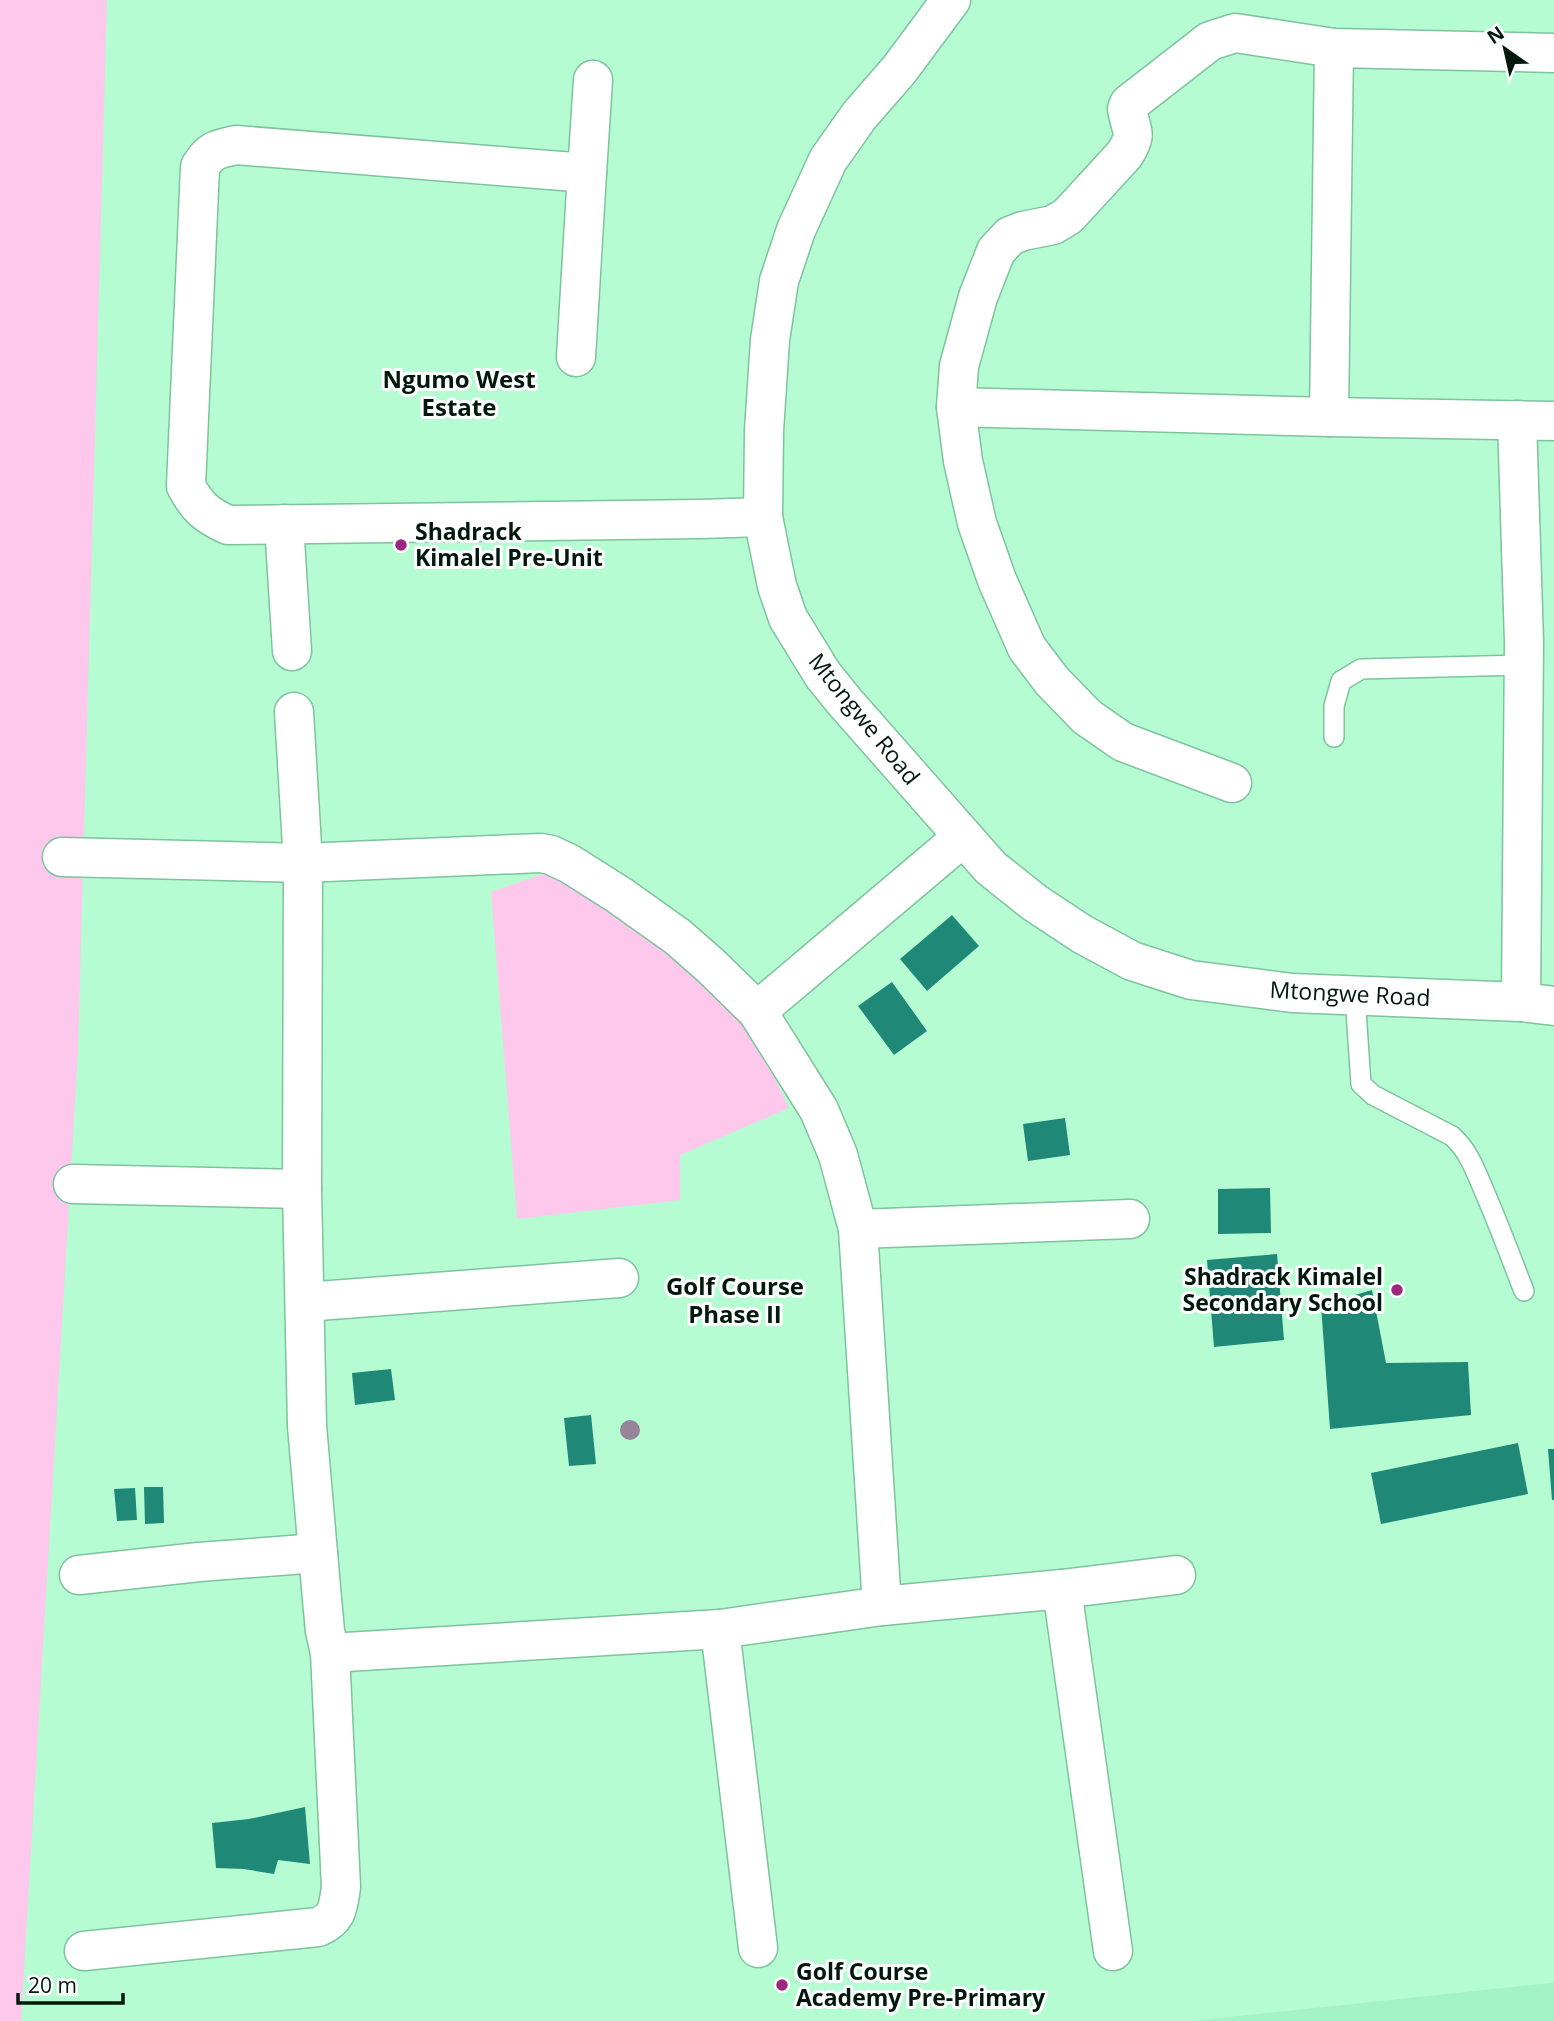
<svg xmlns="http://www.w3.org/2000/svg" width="1554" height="2021" viewBox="0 0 1554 2021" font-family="'Open Sans',sans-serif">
<rect width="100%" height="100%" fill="#b5fcd3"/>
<path fill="#a3f3c6" d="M1554,1982V2021H1191L1550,1983Z"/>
<g fill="#fec8ec">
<path d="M0,0H107L78,1052L21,2021H0Z"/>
<path d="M569,865L728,982L789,1108L680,1155V1200L517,1219L491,892Z"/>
</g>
<g fill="#1f8877">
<path d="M952,915L979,946L927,991L900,959Z"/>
<path d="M892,982L927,1031L894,1055L858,1006Z"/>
<path d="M1065,1118L1070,1155L1028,1161L1023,1124Z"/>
<path d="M1270,1188L1271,1233L1218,1234V1189Z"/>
<path d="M1277,1254L1284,1340L1214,1347L1207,1260Z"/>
<path d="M1372,1290L1386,1363L1468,1362L1471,1415L1330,1429L1321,1305Z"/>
<path d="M391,1369L395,1400L355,1405L352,1373Z"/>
<path d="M591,1415L596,1464L569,1466L564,1418Z"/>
<path d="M1518,1443L1528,1494L1381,1524L1371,1473Z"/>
<path d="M1548,1449H1554V1500H1552Z"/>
<path d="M144,1487H163L164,1523L145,1524Z"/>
<path d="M135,1488L137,1520L117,1521L114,1489Z"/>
<path d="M305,1807L310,1864L278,1860L274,1874L244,1869L216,1868L212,1823L249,1819Z"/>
</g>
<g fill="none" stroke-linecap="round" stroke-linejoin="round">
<g stroke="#7dc39c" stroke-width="22">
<g id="lane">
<path d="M1334,737V706L1341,681L1361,669L1523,665"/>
<path d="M1355,996L1361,1084L1373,1095L1452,1136C1469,1151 1476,1172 1485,1193C1499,1225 1511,1258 1524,1291"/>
</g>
</g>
<g stroke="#7dc39c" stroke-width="41">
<g id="street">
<path d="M951,0L899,70L859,116L828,160L796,230L779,281L770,340L764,431L763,517L777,586L788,618L823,675L844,701L991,868L1035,903L1082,934L1132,961L1191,980L1292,993L1521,1002L1554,1006"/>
<path d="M587,173L593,80"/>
<path d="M576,357L587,173L236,145C217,149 210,150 200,167L186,486C197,507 206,515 228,525L700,519L763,517"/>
<path d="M956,407L1329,417L1554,421"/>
<path d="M1329,417L1334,48"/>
<path d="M1517,420L1524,642L1521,1002"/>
<path d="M284,524L292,651"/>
<path d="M1232,783L1123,742L1087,717L1052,681L1027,648L997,580L977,523L963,461L956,407L959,366L978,297L996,251L1010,236L1023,231L1053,225L1068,216L1124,155C1139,132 1131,133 1127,109L1129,104L1210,41L1235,33L1334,48L1554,53"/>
<path d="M62,857L303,863L541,853L551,855L570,864L619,895L678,937L711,966L757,1011L819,1110L838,1155L858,1229L882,1606"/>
<path d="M757,1011L963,837"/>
<path d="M73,1184L302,1189"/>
<path d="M858,1229L1130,1219"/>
<path d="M305,1302L619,1278"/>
<path d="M79,1575L199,1562L318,1553"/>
<path d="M1062,1589L1113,1951"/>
<path d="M720,1629L758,1948"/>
<path d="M330,1653L720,1629L882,1606L1062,1589L1176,1575"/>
<path d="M84,1951L318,1927C338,1919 338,1907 341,1887L330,1653L325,1631L322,1599L307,1426L302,1189L303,863L294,712"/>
</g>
</g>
<use href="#lane" stroke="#fff" stroke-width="19"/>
<use href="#street" stroke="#fff" stroke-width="38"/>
</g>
<circle fill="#978499" cx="630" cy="1430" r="10"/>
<g fill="#9c2781" stroke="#fff" stroke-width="2.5">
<circle cx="401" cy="545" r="7"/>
<circle cx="1397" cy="1290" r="7"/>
<circle cx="782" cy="1985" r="7"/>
</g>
<g text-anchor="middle" stroke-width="6" stroke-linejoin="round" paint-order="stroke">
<g font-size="23" font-weight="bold" fill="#00190c" stroke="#fff" text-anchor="start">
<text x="415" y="540">Shadrack<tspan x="415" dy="26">Kimalel Pre-Unit</tspan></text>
<text x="1383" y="1285" text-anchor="end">Shadrack Kimalel<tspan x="1383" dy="26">Secondary School</tspan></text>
<text x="796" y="1980">Golf Course<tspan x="796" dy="26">Academy Pre-Primary</tspan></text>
</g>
<g font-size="23" fill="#00190c" stroke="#fff">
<text transform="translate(864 719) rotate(51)" y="8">Mtongwe Road</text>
<text transform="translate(1350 994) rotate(3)" y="8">Mtongwe Road</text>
</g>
<g font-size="24" font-weight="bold" fill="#00190c" stroke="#fff">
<text x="459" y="388">Ngumo West<tspan x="459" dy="28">Estate</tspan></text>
<text x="735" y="1295">Golf Course<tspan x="735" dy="28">Phase II</tspan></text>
</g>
</g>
<g transform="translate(1505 49) rotate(326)" stroke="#ffffff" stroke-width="5" paint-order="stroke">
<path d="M0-5L12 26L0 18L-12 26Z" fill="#00190c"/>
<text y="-10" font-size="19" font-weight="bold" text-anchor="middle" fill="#00190c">N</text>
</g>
<path d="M18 1993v10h105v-10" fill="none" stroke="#00190c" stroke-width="3.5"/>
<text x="28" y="1993" font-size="21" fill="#00190c" stroke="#ffffff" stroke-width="5" paint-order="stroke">20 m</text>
</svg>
